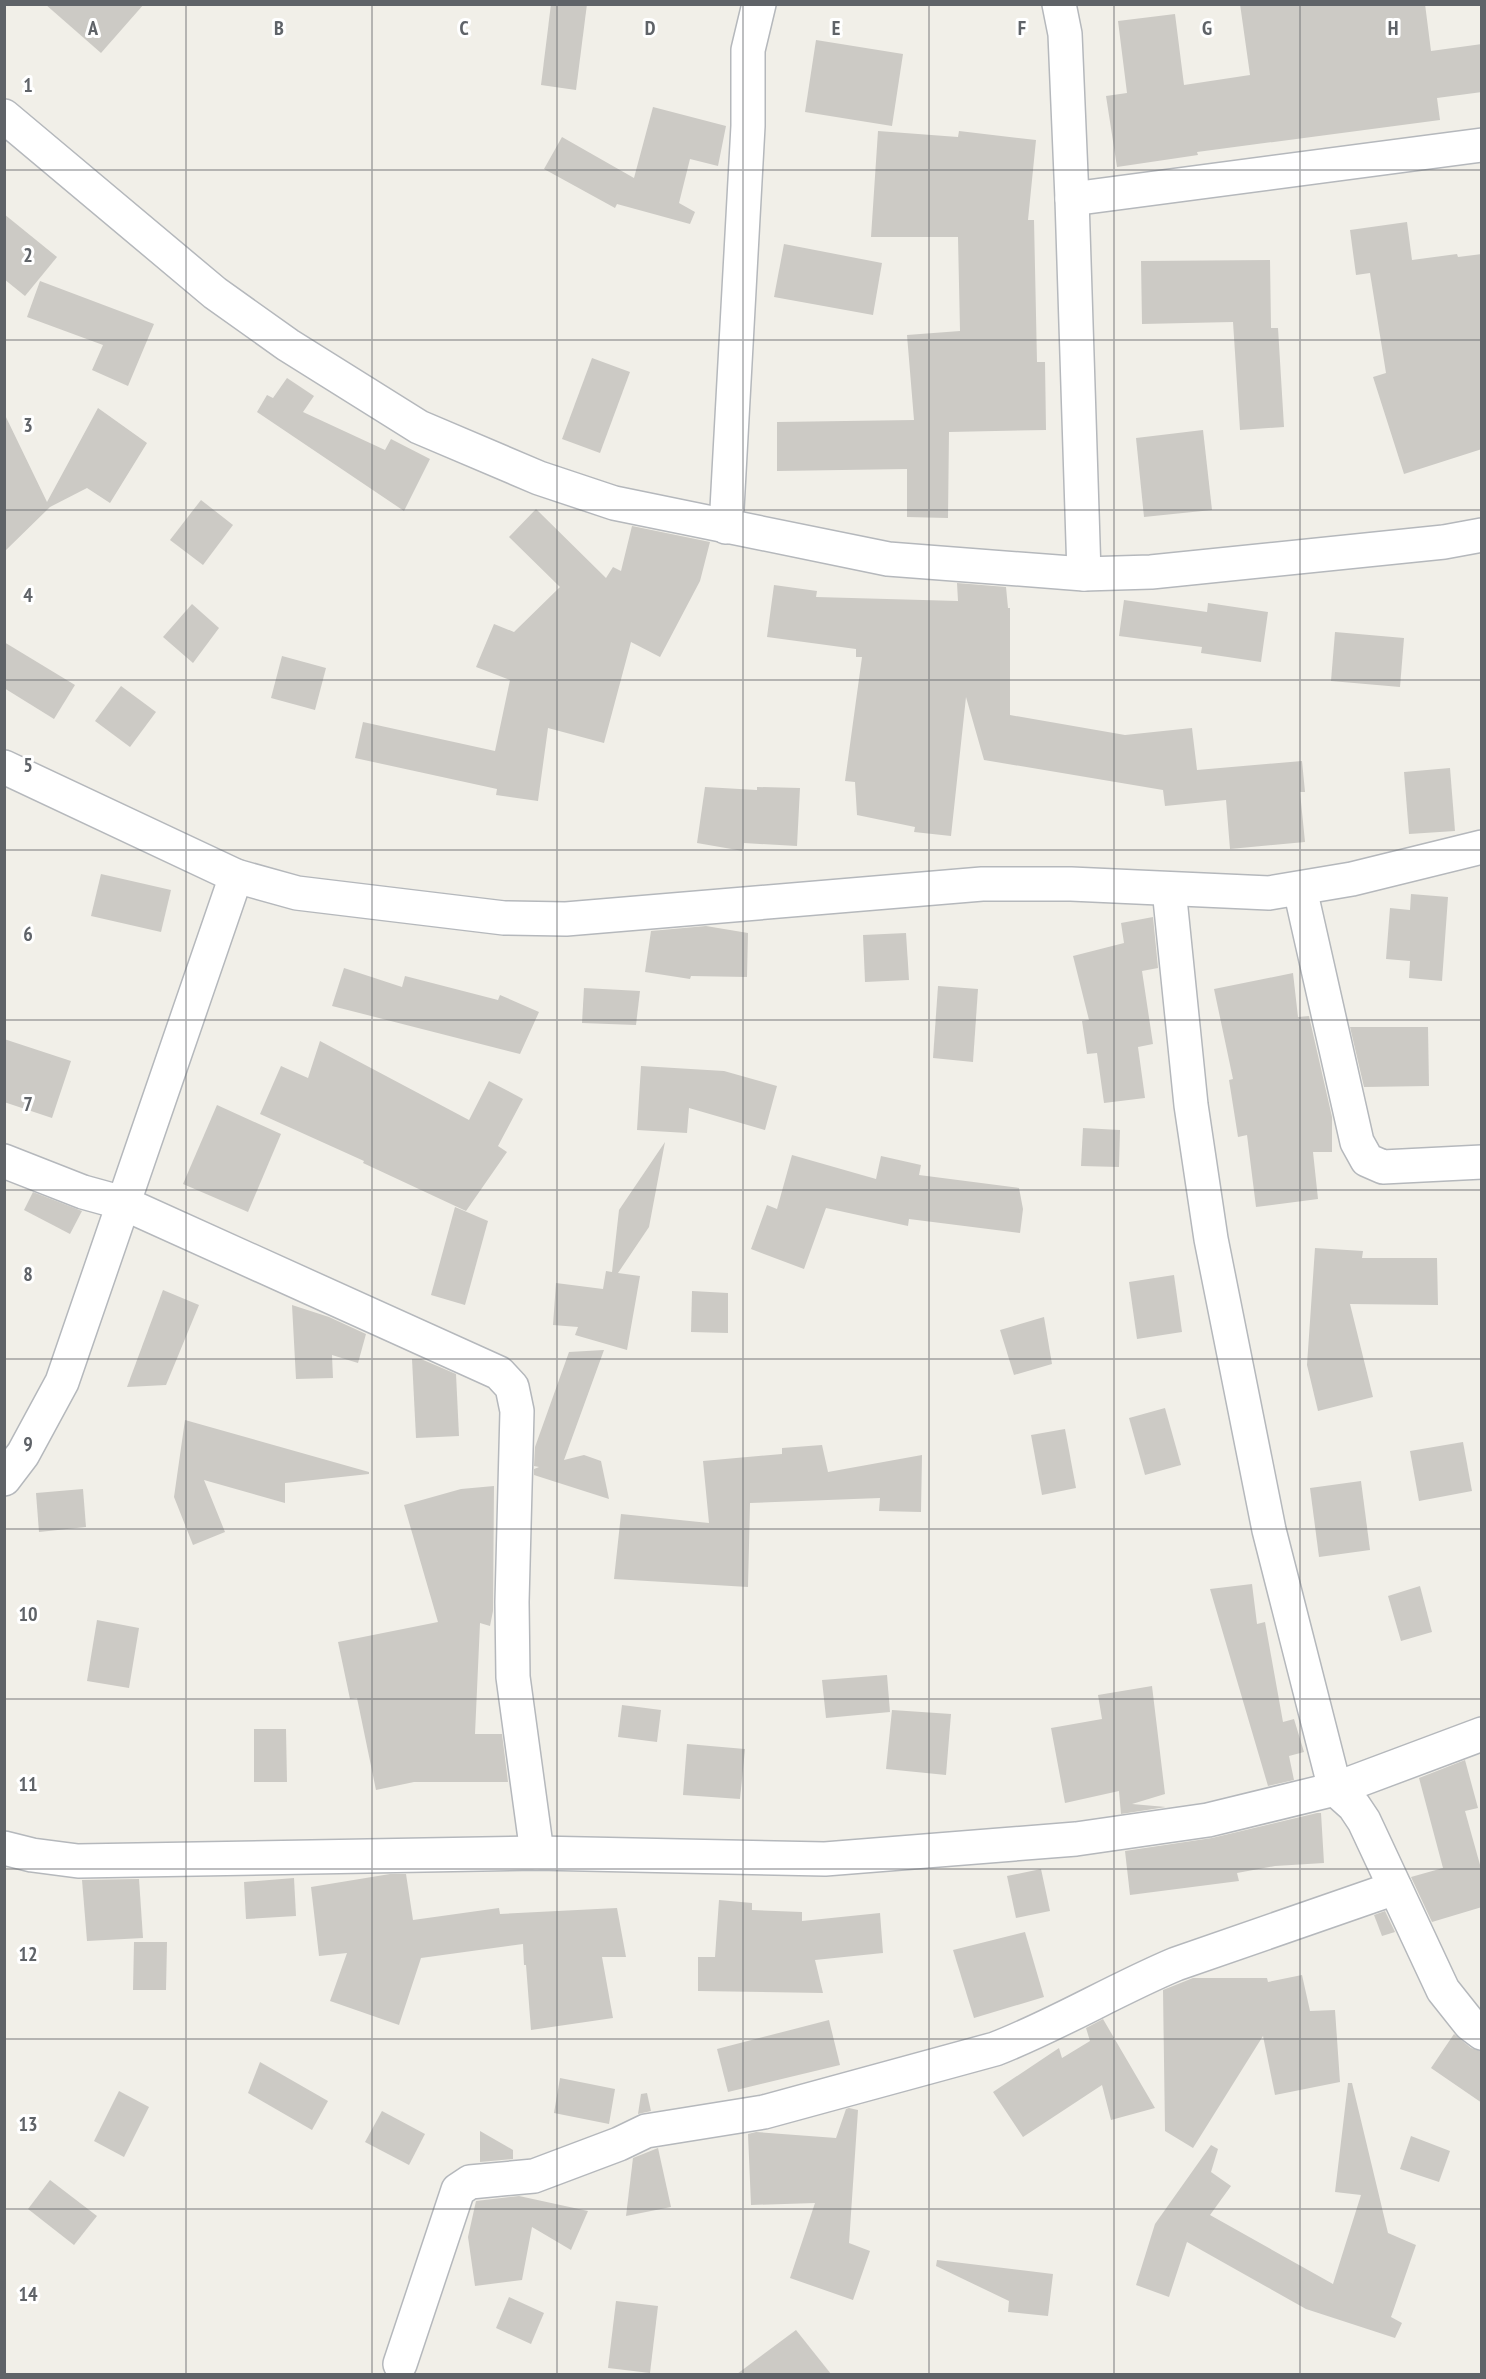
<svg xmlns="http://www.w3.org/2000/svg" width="1486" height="2379" viewBox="0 0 1486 2379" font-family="'PT Sans Narrow',sans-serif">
<rect width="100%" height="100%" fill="#f1efe8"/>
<g fill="#cccac5">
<path d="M45,4H144L101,53Z"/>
<path d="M551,4H587L576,90L541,85Z"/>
<path d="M1240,4H1425L1431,51L1482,44V92L1437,98L1440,120L1197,152L1198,155L1117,167L1106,96L1127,93L1118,21L1175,14L1184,85L1250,75Z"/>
<path d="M816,40L903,54L892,126L805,112Z"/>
<path d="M653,107L726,126L718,166L690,159L679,203L695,212L690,224L617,204L615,208L544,169L562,137L634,178Z"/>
<path d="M878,131L958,137L959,131L1036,140L1028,220H1034L1037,362H1045L1046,430L949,432L948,518L907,517V469L777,471V422L914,420L907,335L960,331L958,237H871Z"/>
<path d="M4,214L57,257L25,296L4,279Z"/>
<path d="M1407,222L1412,260L1457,254L1458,257L1482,254V449L1404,474L1373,377L1386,373L1370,273L1356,275L1350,230Z"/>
<path d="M784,244L882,263L873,315L774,297Z"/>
<path d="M1270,260L1271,328H1278L1284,427L1240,430L1233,322L1142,324L1141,261Z"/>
<path d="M40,281L154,324L128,386L92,370L103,345L27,317Z"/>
<path d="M592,358L630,372L600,453L562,439Z"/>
<path d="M287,378L314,396L303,412L385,450L391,439L430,459L404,511L257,412L267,395L273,398Z"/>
<path d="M98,408L147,443L110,503L87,488L50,507L4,552V413L47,502Z"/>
<path d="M1203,430L1212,510L1144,517L1136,438Z"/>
<path d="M201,500L233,525L203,565L170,540Z"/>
<path d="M536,509L606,578L613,567L621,571L632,526L710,542L700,581L660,657L631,642L604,743L548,728L538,801L496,795L497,789L355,758L363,722L495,751L510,680L476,667L494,624L514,632L560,587L509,537Z"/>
<path d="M957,583L1006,587L1008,608H1010V715L1125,735L1192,728L1197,770L1302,761L1305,792H1300L1305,842L1230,849L1226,800L1165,806L1163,790L984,760L966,697L951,836L914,832L915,827L857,815L855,782L845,781L862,657H856V649L767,637L774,585L817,591L816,597L958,601Z"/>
<path d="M1124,600L1207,612L1208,603L1268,612L1261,662L1201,653L1202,647L1119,636Z"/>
<path d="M192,604L219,628L193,663L163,637Z"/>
<path d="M1335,632L1404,638L1400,687L1331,681Z"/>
<path d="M4,642L75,685L54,719L4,688Z"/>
<path d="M282,656L326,668L315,710L271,698Z"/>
<path d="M121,686L156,712L130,747L95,721Z"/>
<path d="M1450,768L1455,831L1409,834L1404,772Z"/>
<path d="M705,787L757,790V787L800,788L797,846L744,843L743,851L697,843Z"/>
<path d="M101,874L171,890L161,932L91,916Z"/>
<path d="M1411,894L1448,897L1442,981L1409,978L1410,961L1386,959L1390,908L1410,910Z"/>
<path d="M1153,917L1158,968L1142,971L1153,1044L1138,1047L1145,1098L1104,1103L1097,1053L1087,1054L1082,1021L1089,1020L1073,956L1124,943L1121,923Z"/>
<path d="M706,926L748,933L747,977L691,976L690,979L645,972L651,931Z"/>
<path d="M906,933L909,980L865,982L863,935Z"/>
<path d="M344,968L402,987L405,976L498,1000L500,995L539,1012L520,1054L332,1006Z"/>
<path d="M1293,973L1298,1017L1309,1016L1332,1117V1152H1313L1318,1199L1256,1207L1247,1135L1238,1137L1229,1080L1233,1079L1214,989Z"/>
<path d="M938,986L978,989L973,1062L933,1058Z"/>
<path d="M584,988L640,991L636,1025L582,1023Z"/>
<path d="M1350,1027H1428L1429,1086L1364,1087Z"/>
<path d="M4,1039L71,1061L52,1118L4,1102Z"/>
<path d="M320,1041L469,1120L489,1081L523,1099L498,1146L507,1152L466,1211L363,1163L364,1161L260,1114L281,1066L308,1078Z"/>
<path d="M641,1066L724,1071L777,1086L765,1130L689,1108L687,1133L637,1130Z"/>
<path d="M217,1105L281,1134L248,1212L183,1184Z"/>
<path d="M1083,1128L1120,1130L1119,1167L1081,1166Z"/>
<path d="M665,1142L649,1227L618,1273L640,1276L627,1350L575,1335L578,1327L553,1325L556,1283L603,1289L606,1271L612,1272L619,1210Z"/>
<path d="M792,1155L876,1179L881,1156L921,1165L919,1175L1019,1188L1023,1209L1020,1233L909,1219L908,1226L826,1208L804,1269L751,1249L767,1205L777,1209Z"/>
<path d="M33,1192L82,1211L70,1234L24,1210Z"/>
<path d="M455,1207L488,1221L465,1305L431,1295Z"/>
<path d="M1315,1248L1363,1251L1362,1258H1437L1438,1305L1350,1304L1373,1397L1318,1411L1307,1365Z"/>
<path d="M1174,1275L1182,1332L1137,1339L1129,1282Z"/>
<path d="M163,1290L199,1305L166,1385L127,1387Z"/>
<path d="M692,1291L728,1293V1333L691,1332Z"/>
<path d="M292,1305L329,1317L366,1334L358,1363L332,1355L333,1378L296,1379Z"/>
<path d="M1044,1317L1052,1364L1014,1375L1000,1330Z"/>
<path d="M604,1350L564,1460L584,1455L601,1461L609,1499L534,1475V1469L539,1467L534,1466L535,1447L569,1352Z"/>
<path d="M412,1359H421L456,1374L459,1436L416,1438Z"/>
<path d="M1165,1408L1181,1465L1145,1475L1129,1418Z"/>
<path d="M185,1420L369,1472V1474L285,1483V1503L204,1480L225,1532L193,1545L174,1497Z"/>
<path d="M1065,1429L1076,1488L1042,1495L1031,1435Z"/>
<path d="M1463,1442L1472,1491L1419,1501L1410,1451Z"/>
<path d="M822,1445L828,1472L922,1455L921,1512L879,1511L880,1498L750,1503L748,1587L614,1579L621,1514L709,1523L703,1461L782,1454V1448Z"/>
<path d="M1361,1481L1370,1550L1319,1557L1310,1488Z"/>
<path d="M494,1486L493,1611L490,1626L480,1623L475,1734H502L508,1782H414L376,1790L357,1698L350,1699L338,1642L438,1622L404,1505L461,1489Z"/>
<path d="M83,1489L86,1527L39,1532L36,1493Z"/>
<path d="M1252,1584L1257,1624L1265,1622L1283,1722L1294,1719L1304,1752L1289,1756L1294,1780L1268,1786L1210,1589Z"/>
<path d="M1420,1586L1432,1632L1401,1641L1388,1596Z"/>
<path d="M97,1620L139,1628L129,1688L87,1681Z"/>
<path d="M887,1675L890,1712L826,1718L822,1680Z"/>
<path d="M1152,1686L1165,1794L1132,1804L1166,1807L1121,1814L1119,1791L1065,1803L1051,1728L1102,1719L1098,1695Z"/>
<path d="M622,1705L661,1710L657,1742L618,1737Z"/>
<path d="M892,1710L951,1714L946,1775L886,1769Z"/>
<path d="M254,1729H286L287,1782H254Z"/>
<path d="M687,1744L745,1749L740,1799L683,1795Z"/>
<path d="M1465,1760L1478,1808L1465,1811L1482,1872V1907L1432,1922L1411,1877L1443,1868L1419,1778Z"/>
<path d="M1317,1813H1321L1324,1863L1275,1866L1237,1873L1239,1881L1130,1895L1125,1851L1212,1838Z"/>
<path d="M1041,1869L1050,1911L1016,1918L1007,1876Z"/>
<path d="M390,1874H406L413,1920L499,1908L500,1914L617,1908L626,1957H602L613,2018L531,2030L526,1965H524L523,1944L421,1958L399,2025L330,2001L347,1953L319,1956L311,1887Z"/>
<path d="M294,1878L296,1916L246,1919L244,1882Z"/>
<path d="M139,1879L143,1938L87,1941L82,1880Z"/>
<path d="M719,1900L752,1903V1910L802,1912V1921L880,1913L883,1953L815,1960L823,1993L698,1991V1957H715Z"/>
<path d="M1385,1911L1395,1932L1382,1936L1374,1915Z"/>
<path d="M1025,1932L1044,1997L974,2018L953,1950Z"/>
<path d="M134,1942H167L166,1990H133Z"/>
<path d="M1302,1975L1310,2011L1335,2010L1340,2082L1275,2095L1263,2036L1193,2148L1165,2131L1163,1990L1193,1978H1267L1268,1982Z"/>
<path d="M1103,2019L1155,2108L1111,2120L1102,2085L1023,2137L993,2092L1059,2048L1062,2058L1090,2041L1086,2028Z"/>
<path d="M829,2020L840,2065L728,2092L717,2049Z"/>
<path d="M1454,2034L1471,2048L1482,2051V2103L1431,2068Z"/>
<path d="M260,2062L328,2101L312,2130L248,2093Z"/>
<path d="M560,2078L615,2089L609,2124L554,2113Z"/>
<path d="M1348,2083H1352L1388,2233L1416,2245L1391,2317L1402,2323L1395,2338L1306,2309L1187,2242L1169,2297L1136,2285L1155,2224L1211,2145L1218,2149L1211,2172L1231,2186L1210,2215L1333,2284L1361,2195L1335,2192Z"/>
<path d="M119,2091L149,2107L124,2157L94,2141Z"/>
<path d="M647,2093L651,2111L638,2114L641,2094Z"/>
<path d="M849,2108L858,2110L849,2243L870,2251L853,2300L790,2278L815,2203L751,2205L748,2134L756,2132L836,2138L846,2109Z"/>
<path d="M382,2111L425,2134L409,2165L365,2142Z"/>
<path d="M480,2131L513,2150V2159L480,2162Z"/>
<path d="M1411,2136L1450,2151L1439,2182L1400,2169Z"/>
<path d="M658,2148L671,2207L626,2216L633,2158Z"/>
<path d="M50,2180L97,2216L74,2245L28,2209Z"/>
<path d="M519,2196L588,2211L571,2250L532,2227L522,2280L475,2286L468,2237L476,2201Z"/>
<path d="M937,2260L1053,2274L1048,2316L1008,2312L1009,2301L936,2266Z"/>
<path d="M509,2297L544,2313L531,2344L496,2328Z"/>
<path d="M616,2301L658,2306L650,2373L608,2368Z"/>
<path d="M796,2330L831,2374H737Z"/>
</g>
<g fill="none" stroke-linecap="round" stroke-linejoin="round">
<g stroke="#b5b8bc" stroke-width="36">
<g id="minor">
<path d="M1059,4L1065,34L1072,199L1084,574"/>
<path d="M4,116L215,293L288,345L419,427L539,478L614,503L888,559L1084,574L1151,572L1444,542L1482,535"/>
<path d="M1072,199L1482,145"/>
<path d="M726,527L748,126V50L759,4"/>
<path d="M4,767L236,876L297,893L504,918L566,919L982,884H1071L1269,893L1352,879L1482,847"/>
<path d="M1169,889L1191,1105L1211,1239L1269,1530L1335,1789L1354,1806L1364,1821L1443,1990L1470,2024L1482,2033"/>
<path d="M1300,889L1357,1142L1367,1160L1383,1167L1482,1162"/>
<path d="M4,1161L83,1192L123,1203L499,1373L512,1387L517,1411L512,1602L513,1677L537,1853"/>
<path d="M4,1479L23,1454L62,1382L236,876"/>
<path d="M4,1848L32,1855L78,1861L537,1853L825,1859L1076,1839L1208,1820L1335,1789L1482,1734"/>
<path d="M400,2364L458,2190L470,2182L534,2176L619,2144L646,2131L764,2112L995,2049C1057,2025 1114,1990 1176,1964L1395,1888"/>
</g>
</g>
<use href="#minor" stroke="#fff" stroke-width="33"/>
</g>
<path fill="none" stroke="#5f6368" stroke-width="1.5" stroke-opacity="0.55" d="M186,4V2374M372,4V2374M557,4V2374M743,4V2374M929,4V2374M1114,4V2374M1300,4V2374M4,170H1482M4,340H1482M4,510H1482M4,680H1482M4,850H1482M4,1020H1482M4,1190H1482M4,1359H1482M4,1529H1482M4,1699H1482M4,1869H1482M4,2039H1482M4,2209H1482"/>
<g font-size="20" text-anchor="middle" font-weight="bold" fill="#5f6368" stroke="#fff" stroke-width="6" stroke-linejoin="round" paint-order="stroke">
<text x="93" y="35">A</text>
<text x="279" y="35">B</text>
<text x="464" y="35">C</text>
<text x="650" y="35">D</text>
<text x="836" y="35">E</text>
<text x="1022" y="35">F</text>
<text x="1207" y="35">G</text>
<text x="1393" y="35">H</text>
<text x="28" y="92">1</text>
<text x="28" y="262">2</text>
<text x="28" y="432">3</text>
<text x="28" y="602">4</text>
<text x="28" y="772">5</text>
<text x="28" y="941">6</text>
<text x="28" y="1111">7</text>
<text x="28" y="1281">8</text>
<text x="28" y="1451">9</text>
<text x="28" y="1621">10</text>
<text x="28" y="1791">11</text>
<text x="28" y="1961">12</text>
<text x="28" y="2131">13</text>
<text x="28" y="2301">14</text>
</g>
<rect width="1486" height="2379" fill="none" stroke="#5f6368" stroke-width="12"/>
</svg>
